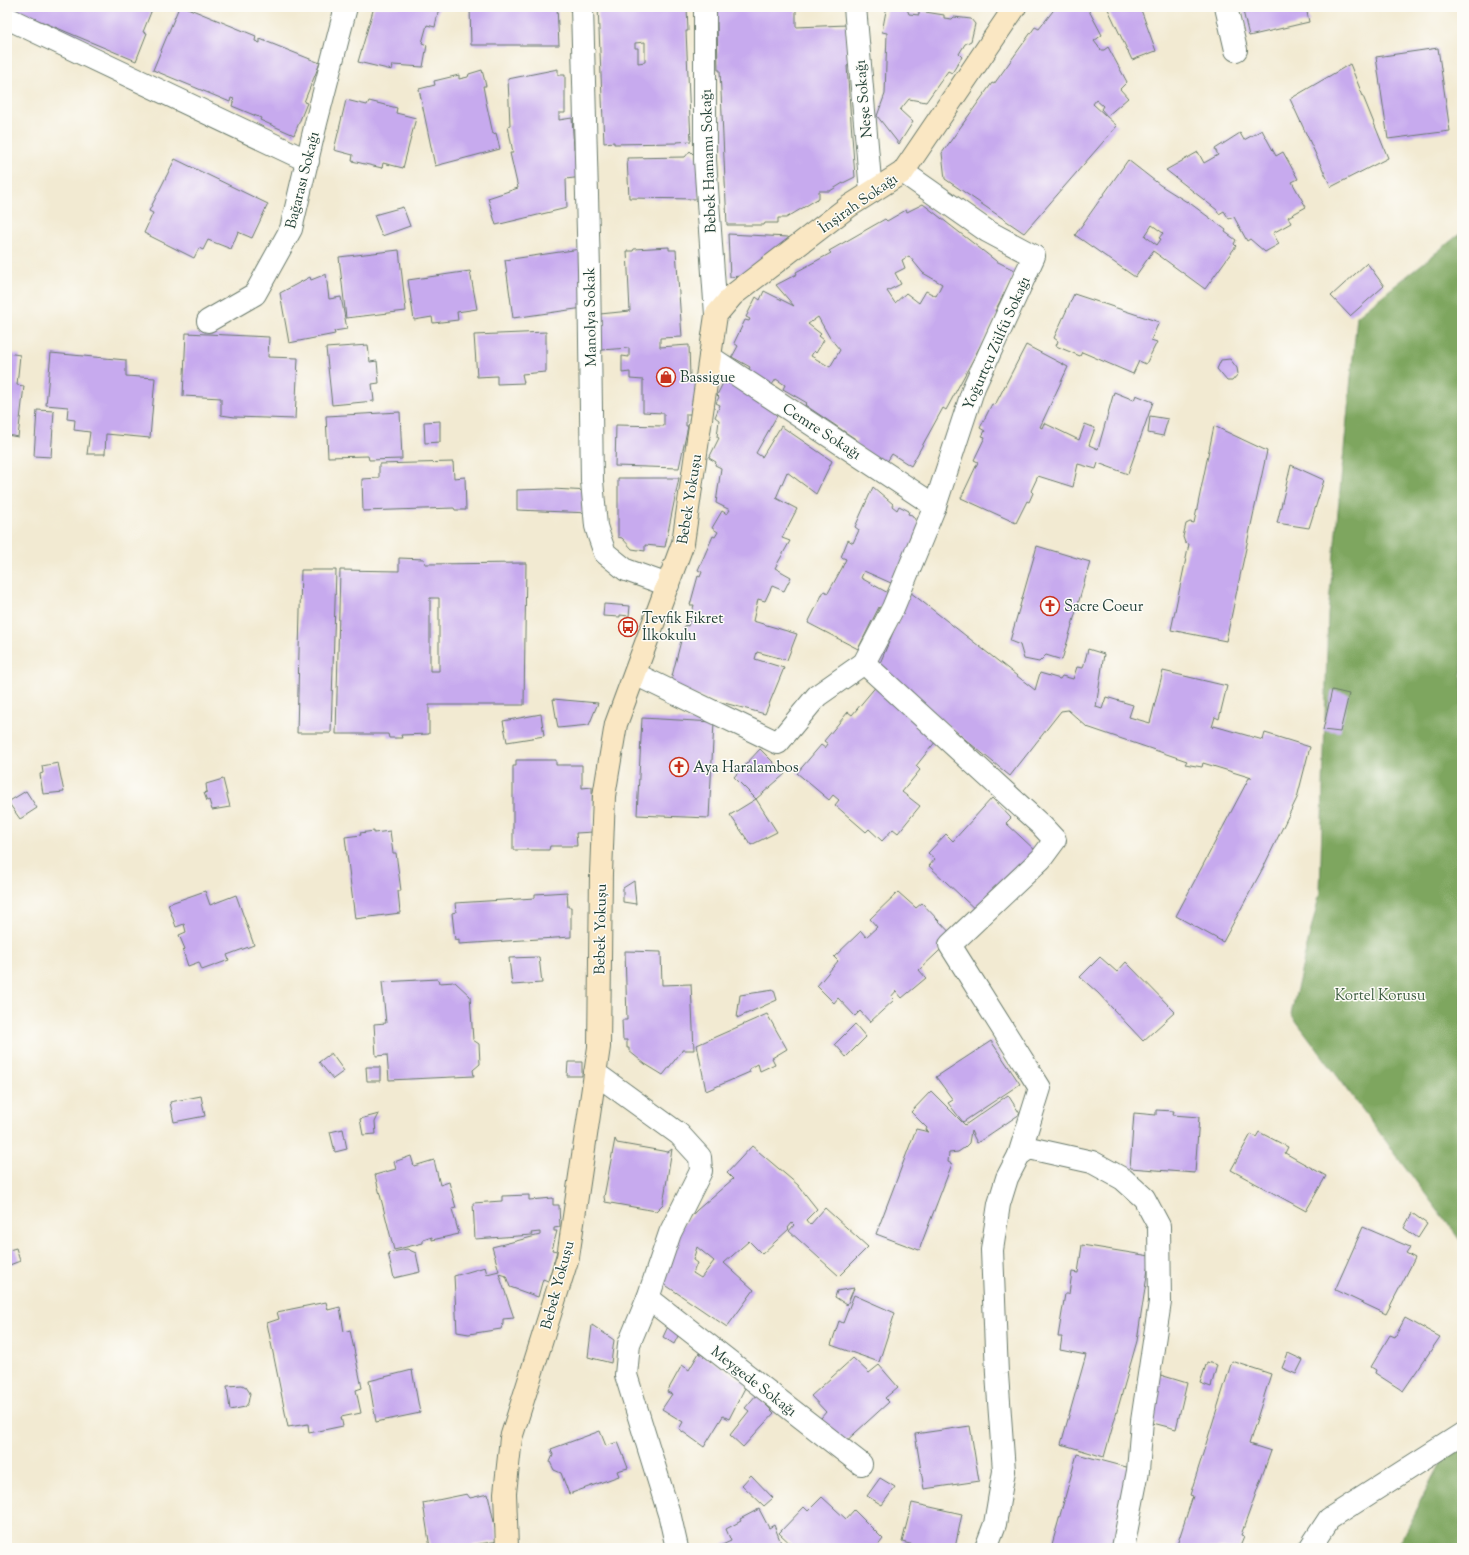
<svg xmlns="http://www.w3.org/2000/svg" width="1469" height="1555" viewBox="0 0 1469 1555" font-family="'Sorts Mill Goudy',serif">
<rect width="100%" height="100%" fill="#fdfcf7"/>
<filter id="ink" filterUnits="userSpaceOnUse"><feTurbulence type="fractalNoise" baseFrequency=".025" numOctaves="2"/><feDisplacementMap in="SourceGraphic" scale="8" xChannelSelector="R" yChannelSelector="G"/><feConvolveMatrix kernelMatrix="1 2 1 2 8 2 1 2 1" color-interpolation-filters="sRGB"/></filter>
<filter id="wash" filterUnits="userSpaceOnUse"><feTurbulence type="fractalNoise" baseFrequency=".012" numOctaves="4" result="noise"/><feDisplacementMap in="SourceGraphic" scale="16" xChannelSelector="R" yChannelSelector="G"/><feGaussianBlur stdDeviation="0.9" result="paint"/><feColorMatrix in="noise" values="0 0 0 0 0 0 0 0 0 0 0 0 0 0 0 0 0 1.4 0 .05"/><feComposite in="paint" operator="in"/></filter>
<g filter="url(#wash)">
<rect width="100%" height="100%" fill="#f2ead2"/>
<g fill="#7ea65e" stroke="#4e7249">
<path d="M1462,232V1243L1291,1014L1320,892L1328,614L1357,316Z"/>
<path d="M1462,1422V1548H1397Z"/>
</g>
<g id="blocks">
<g fill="#c7aaee" fill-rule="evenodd">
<path d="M7,7H153L143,32L147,33L136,61Z"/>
<path d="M179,7H185L256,36L255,41L260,43V39L320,63L304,102L307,103L294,135L260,120L261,118L232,106L234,99L231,98L230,102L153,70Z"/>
<path d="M374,7H439L435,27L427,25L422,43L427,45L423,67L393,65L392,70L358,62Z"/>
<path d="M470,7H557L559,45H471Z"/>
<path d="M598,7H687L688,31H686L691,141L677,142V143L614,144V142L604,143ZM645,42V62L638,63V48H635V43Z"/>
<path d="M713,7H796V27L847,25L849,65L847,66L855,177L843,183L830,191H819V198L786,218H778V223H765L764,225H727L720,70H718L717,22H713Z"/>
<path d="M889,7L907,9L909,14L919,15V11L944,15V18L952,19L954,17L971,19L975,24L971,41L965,44L959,54L962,57L952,73L948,71L926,102L909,99L900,110L913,122L899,144L877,116L885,94L887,33L882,32L886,11Z"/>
<path d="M1056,7H1087L1102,35L1094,41L1101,50H1104L1108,47L1127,82L1120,89L1128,98L1107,116L1101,109L1103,106L1096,100L1093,104L1117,126L1024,233L945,179L942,153L992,83L994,84L1035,27L1039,29Z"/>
<path d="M1107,7H1140L1156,51L1132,60Z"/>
<path d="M1242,7H1306L1309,22L1249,36Z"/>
<path d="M1438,48L1450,131L1388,139L1376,57Z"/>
<path d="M1350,64L1388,158L1331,187L1290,99Z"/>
<path d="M558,69V75H565V113H559V120L572,118L574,149H581L582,177L566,179L567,208L496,225L488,198L518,188L510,153H513L508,126L510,125L508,79Z"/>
<path d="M482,70L486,86H483L486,102L493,134L496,133L500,149L435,166L419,89L435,85L434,81L459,75V79L468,77L469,74Z"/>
<path d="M346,100L367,105L369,101L397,108L396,113L416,118L403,168L383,163L382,168L352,161L353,155L334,150Z"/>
<path d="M1262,130L1276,156L1283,152L1298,179L1292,182L1306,207L1288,217L1291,223L1273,233L1279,244L1265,252L1250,239L1247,241L1234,217L1229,219L1224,211L1219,214L1217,210L1166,170L1198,152L1204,163L1218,155L1215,149L1240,133L1244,140Z"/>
<path d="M690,151L704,165L698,199L629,198L627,158L685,157Z"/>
<path d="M175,159L268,204L252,238L238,232L231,249L208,240L203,250L199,248L194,258L144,233L153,213L149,211Z"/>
<path d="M1128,160L1160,185L1187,202V201L1226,230L1225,232L1236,240L1234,244L1236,246L1205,289L1153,251L1135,277L1075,235ZM1152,225L1163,233L1159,238L1161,239L1157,245L1145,236Z"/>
<path d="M923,204L996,261L1016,271L995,311L998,313L946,410L943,408L911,466L892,454L885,465L855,444L857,440L805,405L807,403L783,389L785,385L776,379L772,385L748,371L750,367L732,357L738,346L734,343L745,320L749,321L750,319L746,317L756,297L760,300L764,291L794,306L776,285L797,274L796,272L831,253L829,251L885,219L887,221L906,210L907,212ZM909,256L923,273L942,284L936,296L926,291L919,303L906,293L895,303L887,291L901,284L895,273L905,268L902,260ZM818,317L830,338L840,350L830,367L811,356L814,351L816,353L824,340L819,336L821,334L808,324Z"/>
<path d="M403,207L410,226L382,236L374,215Z"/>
<path d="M728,234L788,237L791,240L751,275L730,277Z"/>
<path d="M669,247V250H676L682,337L660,338V347L689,345L690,378H701L695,414H686V426H688L679,468L615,466L616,425L664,426V413L643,412V380L630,379V372L622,373V356L629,357V348L601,350L600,314L630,311L627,251H633L634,249Z"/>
<path d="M587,248L583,308L513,318L505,260Z"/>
<path d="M399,250L406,311L346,318L339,257Z"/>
<path d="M1367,263L1384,286L1350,316L1331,296Z"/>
<path d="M470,271L477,309L457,312L458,320L433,323L432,317L414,320L408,280Z"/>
<path d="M326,274L329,299L341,297L347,329L334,331L335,334L289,343L280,293L310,277L311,280Z"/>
<path d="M1074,294L1159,322L1151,340L1157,342L1146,364L1139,361L1133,374L1082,352L1080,356L1056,346L1058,341L1054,338Z"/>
<path d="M546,332V372L522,374L524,383L497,384V376L477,377L474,335Z"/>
<path d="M186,333L269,337L268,357L298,358L295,419L235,417L221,415V398L183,396Z"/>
<path d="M368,345L370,362L377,361L379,383L372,384L374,401L332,405L326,348Z"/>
<path d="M1026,345L1068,367L1040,427L1042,428L1044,423L1079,440L1085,424L1095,428L1089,445L1098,449L1114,392L1134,400L1136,395L1153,402L1128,474L1098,463L1096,469L1078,464L1073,487L1038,476L1031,491L1033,493L1029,502L1027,501L1016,523L961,498L978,462L974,460L985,437L982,436L985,431L980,428L992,404L995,405Z"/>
<path d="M7,353L20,355L17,385L24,386L18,437L7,435Z"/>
<path d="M51,353L126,360V376L155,378L150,438L106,434L105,454H87L90,432L74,430L75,420L67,419L68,407L46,405Z"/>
<path d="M1230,359L1237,368L1238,374L1232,381H1227L1217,369L1221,360Z"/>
<path d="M728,379L778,414L756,453L762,457L781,426L832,461L816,494L787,472L776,498L797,509L782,538L790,541L775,568L791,577L784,591L772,586L765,601L758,599L753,621L797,634L787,660L757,652L755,659L784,668L765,714L669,688L685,625L688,626L694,605H690L698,576L700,577L702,572L698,570L713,536L715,537L718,532L712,528L722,511L727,514L730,510L716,503L721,468L715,465L716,462L709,458L719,438L717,437L719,420L715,417L720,405L716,403L719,397L717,395L723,383L726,384Z"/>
<path d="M37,410L54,411L51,457L34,456Z"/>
<path d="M400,412L402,459L369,460L368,456L328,457L326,416Z"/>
<path d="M1150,416L1168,419L1163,436L1148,433Z"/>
<path d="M440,421V442L425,443L424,422Z"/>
<path d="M1214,426L1267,451L1226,641L1171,630L1189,544L1185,543L1183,537L1186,524L1190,522L1194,523Z"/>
<path d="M453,462L454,478L465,477L466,510H455L454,508L363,511L362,479L379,478V464Z"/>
<path d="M1291,465L1324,480L1309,528L1277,523Z"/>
<path d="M618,478H679L665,547L645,545V551L632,549L622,538L618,537Z"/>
<path d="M873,487L893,504L892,506L897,510L899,506L909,511L908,514L912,515L920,527L903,567L899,565L891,583L864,571L861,578L890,594L883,609L879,607L858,649L808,623L824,591L828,593L842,568L846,559L841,557L848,540L853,543L859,530L855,527Z"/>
<path d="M552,489L590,491V513L517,510V490Z"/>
<path d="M1037,546L1090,562L1062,660L1046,655L1039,662L1024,659L1020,645L1010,641Z"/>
<path d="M399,558L424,559L425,564L526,563L524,705H429V734L401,735L402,738H389L388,734H336L340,570L399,571ZM430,598H439V671H430Z"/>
<path d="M301,570H336L331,733H297Z"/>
<path d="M910,592L1035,690L1040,673L1060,679L1062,676L1073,679L1077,667L1083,668L1088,649L1104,654L1096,707L1102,709L1106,697L1133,705L1129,717L1150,723L1163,671L1227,686L1219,719L1215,717L1212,727L1213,728L1214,726L1263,740L1265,733L1310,747L1297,798L1263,868L1223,942L1176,916L1249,778H1252L1203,763L1202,767L1185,764L1187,761L1087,727L1068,710L1061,711L1010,776L878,668Z"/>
<path d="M604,604L630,606L629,616L620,615V617L603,616Z"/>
<path d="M878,684L940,736L916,766L920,770L902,792L920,806L898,833L893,829L882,841L869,829L866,832L835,805L839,800L833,795L829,800L797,773L821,745L825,748L828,744L824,741L848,712L852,715Z"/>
<path d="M1332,690L1349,694L1340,732L1323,730Z"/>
<path d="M553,699L598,703L589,725L558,728Z"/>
<path d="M541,714L544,736L507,742L503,721Z"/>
<path d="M642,718L714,722L709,818L637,815Z"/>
<path d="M760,749L785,774L756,799L734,777Z"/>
<path d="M516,760H556V765H582V788L592,787L593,832L576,833L577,846H550L549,850H513V766H516Z"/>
<path d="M58,763L64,792L43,794L40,774L43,773L42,766Z"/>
<path d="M223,779L230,807L212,810L209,800L207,801L204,793L207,792L206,784Z"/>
<path d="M26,791L37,808L20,819L8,802Z"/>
<path d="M992,798L1011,818L1006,823L1037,852L979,913L929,866L935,859L928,853L946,834L953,841Z"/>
<path d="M756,799L777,832L751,845L730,815Z"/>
<path d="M374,831V833L390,831L393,853H396L401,891H398L400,913L355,919L345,837L361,835L360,833Z"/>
<path d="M634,881L636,904L623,902V888Z"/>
<path d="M205,891L210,905L236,895L254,945L227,955L229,960L202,970L199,962L188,966L183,951L185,949L179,935L186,932L184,924L176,927L168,904Z"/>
<path d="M567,892L568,907H571V937L459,944V939L455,940L452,913L456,912L455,903L535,898V894Z"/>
<path d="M898,892L916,908L922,903L954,937L919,970L926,978L902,998L896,991L891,997L894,1000L870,1022L860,1011L855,1016L838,998L834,1003L817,986L838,961L834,957L861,931L866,937L877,927L870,919Z"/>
<path d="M625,951L661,952L662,985L691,984L694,1050H682V1051L663,1075L645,1064L629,1051V1048H627V1040H623L622,1020H627Z"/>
<path d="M539,957L542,983L512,985L509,958Z"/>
<path d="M1100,957L1117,972L1126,962L1175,1012L1143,1041L1098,993L1080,977Z"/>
<path d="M438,979L439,983L455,982L470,996L473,1040L479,1044L480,1064L473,1070L474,1076L389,1080L387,1055L376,1056L374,1024L386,1023L382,982Z"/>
<path d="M774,990L777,1000L737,1018L740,995Z"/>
<path d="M767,1014L787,1049L772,1058L775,1064L760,1071L758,1064L749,1069L750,1072L706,1091L697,1045Z"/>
<path d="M855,1024L866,1037L846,1057L835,1044Z"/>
<path d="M991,1041L1020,1084L963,1122L948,1103L953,1100L936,1077Z"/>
<path d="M331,1053L344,1071L333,1079L319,1062Z"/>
<path d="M568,1062H582V1076H567Z"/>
<path d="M366,1067H380V1081H367Z"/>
<path d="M931,1091L965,1125L1008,1095L1020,1114L977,1143L971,1131L969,1143L964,1148L958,1152L949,1153L948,1162L952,1164L919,1250L876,1234L916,1129L929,1132L926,1130L927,1128L911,1112Z"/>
<path d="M201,1096L205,1116L174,1122L170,1102Z"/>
<path d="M1156,1110L1174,1111L1173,1115L1199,1117L1195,1173L1130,1168L1134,1113L1156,1115Z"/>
<path d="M379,1114L375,1122L376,1134L363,1135L360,1119Z"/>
<path d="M343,1129L347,1149L335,1152L330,1132Z"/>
<path d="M1259,1132L1288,1147L1285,1153L1326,1176L1306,1211L1231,1170L1251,1134L1256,1137Z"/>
<path d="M615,1139L617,1143L668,1152L672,1149L663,1204L656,1211L605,1202L604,1197Z"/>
<path d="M752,1146L798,1185L817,1209L806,1220L810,1225L825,1208L868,1247L839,1276L789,1231L794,1225L792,1223L788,1228L789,1229L762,1254L749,1241L724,1263L754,1290L727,1327L664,1284L677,1231L697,1210L733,1179L727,1173ZM697,1247L714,1261L701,1278L693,1273L697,1263L693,1260Z"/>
<path d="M411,1156L414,1166L434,1160L440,1185L449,1182L456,1208L452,1209L459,1234L432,1240V1237L423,1240V1243L394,1250L375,1175L396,1169L394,1162Z"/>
<path d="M529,1195V1200L553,1198V1205H559L560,1227L554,1228V1231H557L552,1250L557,1251L548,1281L543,1279L538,1297L510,1287L506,1276L499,1274L514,1318L503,1319V1324L501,1329L469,1334L457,1332L454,1276L485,1267L487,1274L499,1271L492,1247L540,1235V1232L531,1233L532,1235L475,1239L473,1203L502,1201V1196Z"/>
<path d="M1412,1213L1427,1224L1418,1238L1404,1228Z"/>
<path d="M1363,1227L1410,1247L1406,1253L1415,1258L1386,1314L1335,1290Z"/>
<path d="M7,1244L9,1250L16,1248L20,1261L7,1266Z"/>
<path d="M1082,1245L1150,1256L1137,1341L1104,1457L1061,1444L1086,1355L1060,1350L1062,1337H1058L1065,1294H1069L1072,1272L1078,1273Z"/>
<path d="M407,1249L416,1253L420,1272L394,1278L388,1253Z"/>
<path d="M854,1288L847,1305L835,1297L837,1291Z"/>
<path d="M854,1295L895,1313L879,1362L831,1345L839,1321L843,1323Z"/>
<path d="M326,1302L328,1310L340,1307L344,1332L350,1330L362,1388L356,1390L361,1413L341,1417L343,1426L309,1433L308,1424L288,1427L267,1323L279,1319L277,1312Z"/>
<path d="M1405,1318L1440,1337L1403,1391L1375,1373L1376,1370L1371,1367L1390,1335L1395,1337Z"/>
<path d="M671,1320L682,1328L674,1344L663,1337Z"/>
<path d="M592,1325L614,1340L611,1363L588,1357Z"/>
<path d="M699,1353L747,1384L729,1419L723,1416L704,1447L679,1429L683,1422L662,1409L672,1394L667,1392L682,1365L689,1370Z"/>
<path d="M1288,1353L1303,1360L1296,1374L1282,1368Z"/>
<path d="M853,1358L869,1373L879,1365L898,1387L885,1398L889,1402L843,1444L821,1418L826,1412L811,1396Z"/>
<path d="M1232,1361L1271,1374L1249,1444L1271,1451L1241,1535L1244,1536L1239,1548H1176L1193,1496L1190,1495Z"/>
<path d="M1207,1362L1217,1365L1211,1387L1200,1383Z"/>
<path d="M412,1370L420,1413L376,1422L369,1381Z"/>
<path d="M1157,1374L1187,1383L1176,1429L1145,1421Z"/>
<path d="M242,1385L246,1387L250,1393L248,1403L245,1407L230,1410L227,1386Z"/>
<path d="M756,1395L774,1413L743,1447L730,1435L749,1411L745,1408Z"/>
<path d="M970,1426L979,1481L924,1489L915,1434Z"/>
<path d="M600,1431L606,1446L618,1442L628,1468L617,1471L619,1476L569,1494L561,1473L554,1470L550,1462L553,1455L551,1449Z"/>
<path d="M1077,1454L1134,1469L1111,1548H1051Z"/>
<path d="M751,1475L773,1498L764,1506L742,1485Z"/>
<path d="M880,1478L895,1487L882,1505L867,1496Z"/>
<path d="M467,1494L470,1498L488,1494L498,1541L473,1545V1548H430L423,1503Z"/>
<path d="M822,1497L846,1519L854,1510L883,1539L876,1548H795L779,1533L804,1507L808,1511Z"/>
<path d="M912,1503L962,1514L955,1548H926L902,1542Z"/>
<path d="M759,1509L769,1528L774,1525L783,1548H721L720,1546L731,1541L726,1529L741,1521L740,1519Z"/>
</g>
</g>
</g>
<g filter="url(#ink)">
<use href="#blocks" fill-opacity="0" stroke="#697a6b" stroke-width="1"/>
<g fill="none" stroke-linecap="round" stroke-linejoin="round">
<g stroke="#697a6b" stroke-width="24">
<g id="street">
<path d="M582,7L589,270L592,481L596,526L599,536L605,553L626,570L668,585"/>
<path d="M705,7V160L716,315"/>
<path d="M855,7L871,192"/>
<path d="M1226,7L1236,50"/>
<path d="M7,18L308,161"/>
<path d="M208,321L255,294L291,229L316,123L346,7"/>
<path d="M710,357L935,506"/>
<path d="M864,663L1042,826L1055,840L1041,859L950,945L1040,1088L1019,1155"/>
<path d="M635,674L778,743L817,696L864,663L893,608L935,506L974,387L1034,256L987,231L903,172"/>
<path d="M595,1073L679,1134L700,1157L701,1171L670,1233L648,1298L629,1344L626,1375L670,1517L677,1548"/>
<path d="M648,1298L861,1464"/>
<path d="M986,1548L995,1524L1004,1471L997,1374L992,1250L999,1204L1007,1178L1019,1155L1029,1148L1092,1162L1123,1179L1144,1198L1159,1226L1160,1302L1142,1421L1138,1471L1123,1548"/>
<path d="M1310,1548L1329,1519L1462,1434"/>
</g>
</g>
<g stroke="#697a6b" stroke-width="24">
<path id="secondary" d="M507,1548L505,1493L511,1438L568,1257L599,1047L601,873L604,796L616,724L683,543L716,315L733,295L848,207L903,172L1015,7"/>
</g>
<use href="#street" stroke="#fff" stroke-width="22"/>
<use href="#secondary" stroke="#fae7c3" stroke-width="22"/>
</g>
</g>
<defs>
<g id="shop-ring" transform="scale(1)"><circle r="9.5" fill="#fdfcf7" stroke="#c8321e" stroke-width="1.5"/><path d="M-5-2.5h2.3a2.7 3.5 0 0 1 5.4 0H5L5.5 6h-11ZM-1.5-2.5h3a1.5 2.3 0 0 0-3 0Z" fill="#c8321e"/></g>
<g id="church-ring" transform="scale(1)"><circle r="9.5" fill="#fdfcf7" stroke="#c8321e" stroke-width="1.5"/><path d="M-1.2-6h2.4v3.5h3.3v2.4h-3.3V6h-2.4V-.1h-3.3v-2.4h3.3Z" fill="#c8321e"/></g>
<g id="bus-ring" transform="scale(1)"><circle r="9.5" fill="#fdfcf7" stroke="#c8321e" stroke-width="1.5"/><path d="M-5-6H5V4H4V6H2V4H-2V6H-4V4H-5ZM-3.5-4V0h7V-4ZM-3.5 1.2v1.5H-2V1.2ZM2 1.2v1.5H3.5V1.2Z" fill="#c8321e"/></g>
</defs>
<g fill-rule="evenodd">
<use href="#shop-ring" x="666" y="377"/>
<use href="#church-ring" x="1050" y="606"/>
<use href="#bus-ring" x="628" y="627"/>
<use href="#church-ring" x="679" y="767"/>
</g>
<g text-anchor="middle" stroke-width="3" stroke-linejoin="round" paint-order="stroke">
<g font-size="15" fill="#1f3d34" stroke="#fdfcf7">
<text transform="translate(863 99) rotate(-95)" y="5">Neşe Sokağı</text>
<text transform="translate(708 161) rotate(-92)" y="5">Bebek Hamamı Sokağı</text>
<text transform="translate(302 180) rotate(-76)" y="5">Bağarası Sokağı</text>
<text transform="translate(858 203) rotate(-35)" y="5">İnşirah Sokağı</text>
<text transform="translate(590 317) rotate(-91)" y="5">Manolya Sokak</text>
<text transform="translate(996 343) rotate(-66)" y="5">Yoğurtçu Zülfü Sokağı</text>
<text transform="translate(822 431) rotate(33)" y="5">Cemre Sokağı</text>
<text transform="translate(689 499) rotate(-81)" y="5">Bebek Yokuşu</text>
<text transform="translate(600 929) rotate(-89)" y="5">Bebek Yokuşu</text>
<text transform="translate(557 1285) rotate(-75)" y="5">Bebek Yokuşu</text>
<text transform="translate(754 1381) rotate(38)" y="5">Meygede Sokağı</text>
</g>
<g font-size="15" fill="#1f3d34" stroke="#fdfcf7" text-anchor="start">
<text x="680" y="382">Bassigue</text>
<text x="1064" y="611">Sacre Coeur</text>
<text x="642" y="623">Tevfik Fikret<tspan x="642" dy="17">İlkokulu</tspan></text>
<text x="693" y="772">Aya Haralambos</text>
</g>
<g font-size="15" fill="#3f5e42" stroke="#fdfcf7">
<text x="1380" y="1000">Kortel Korusu</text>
</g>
</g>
<rect width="1469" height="1555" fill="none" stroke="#fdfcf7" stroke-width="24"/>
</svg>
